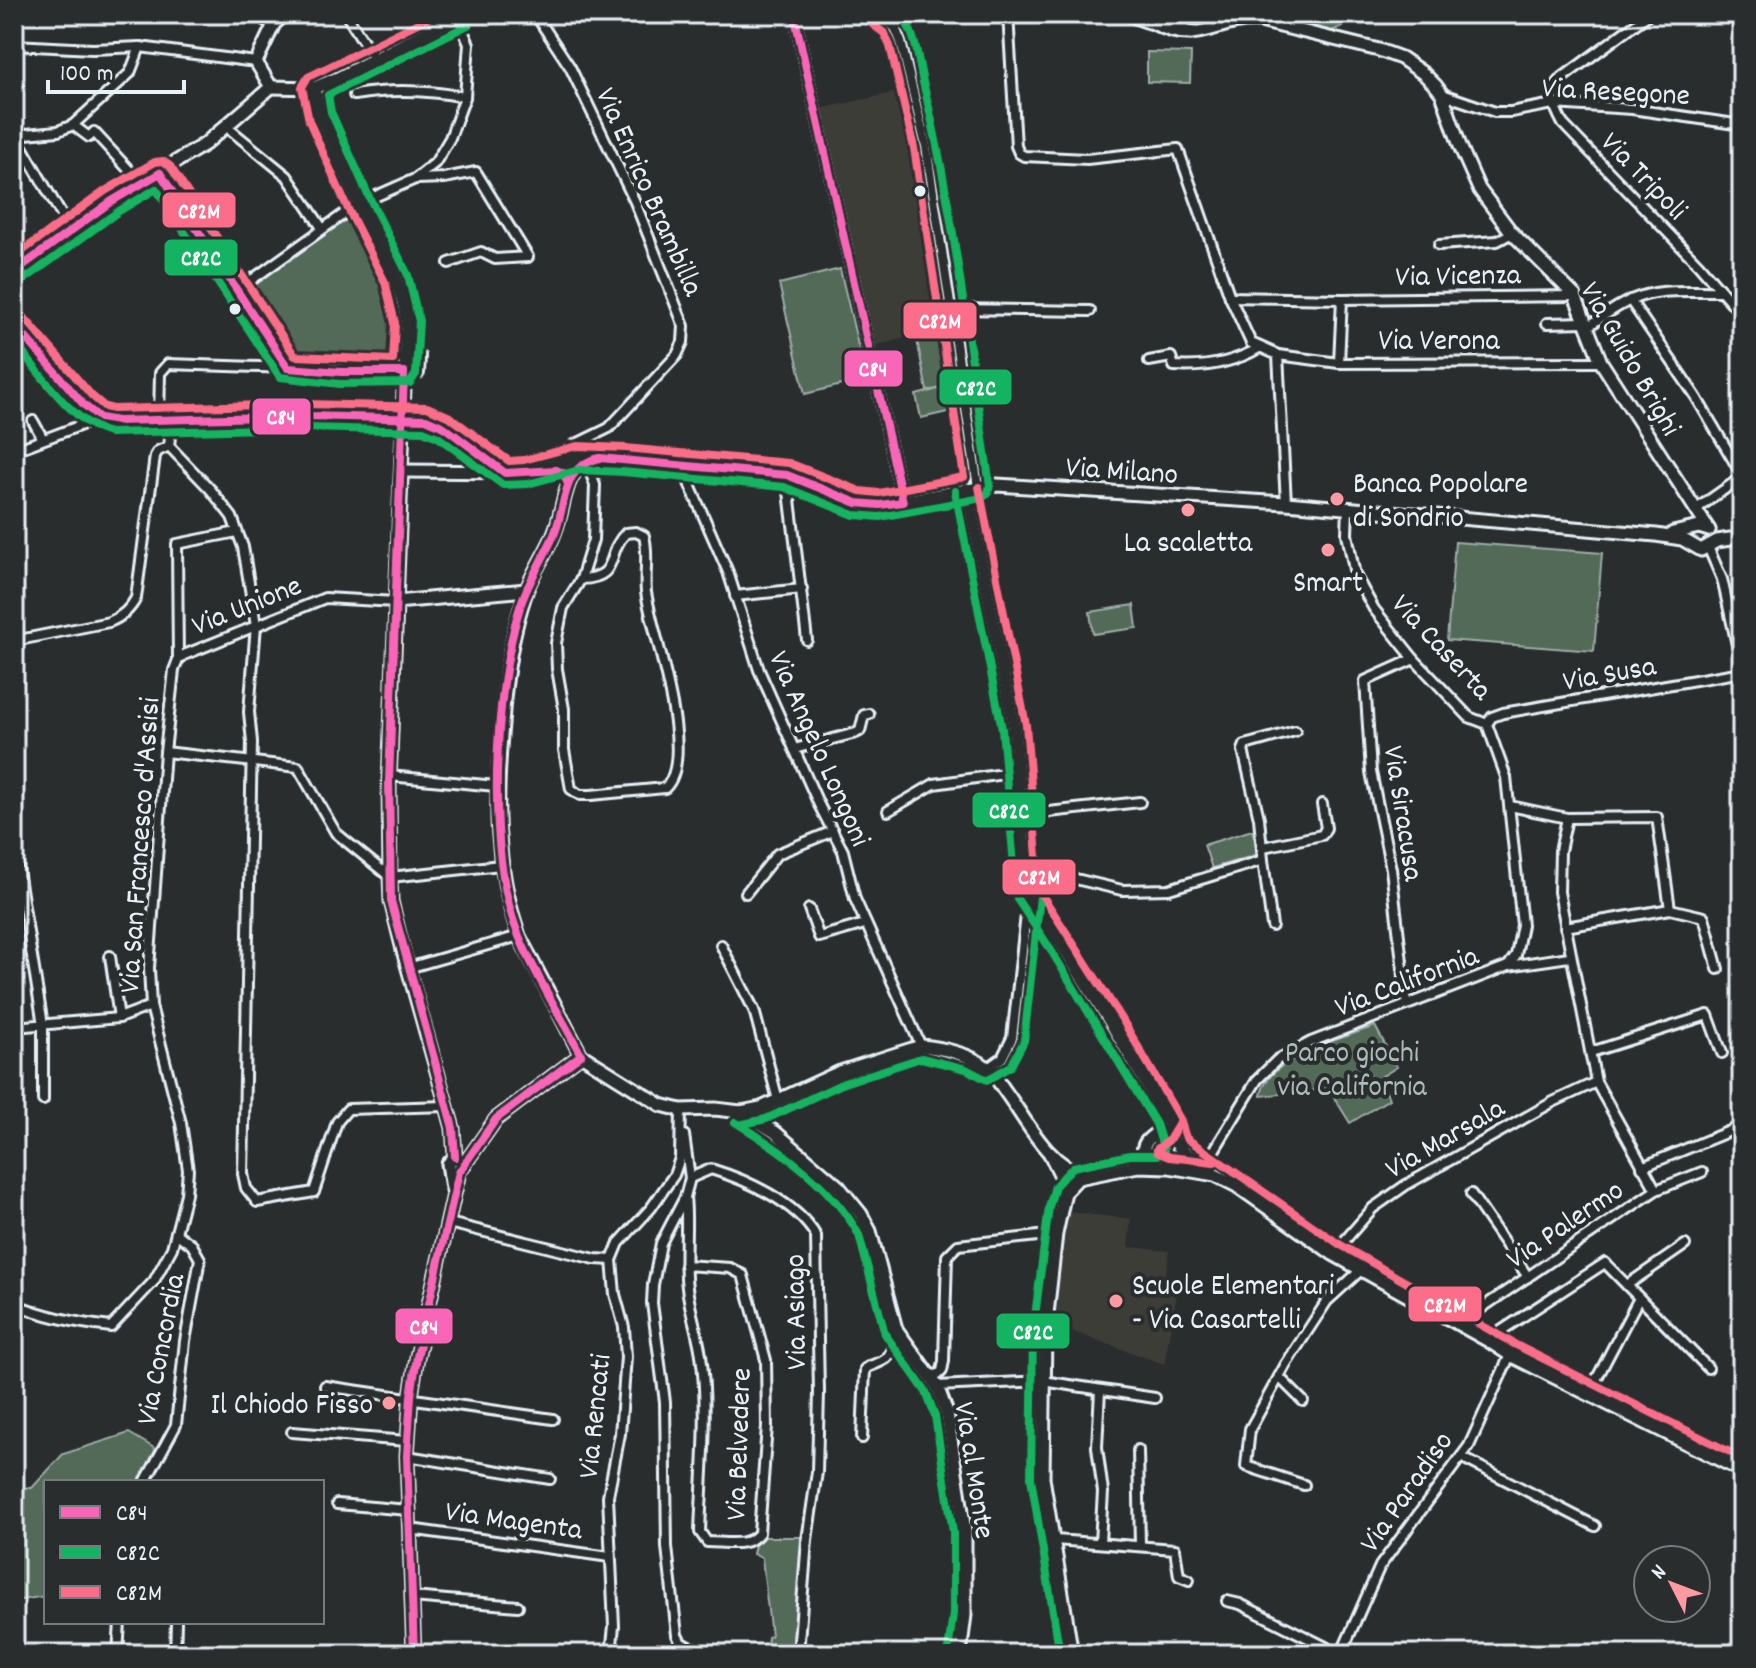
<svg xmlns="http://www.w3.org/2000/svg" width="1756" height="1668" viewBox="0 0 1756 1668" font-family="Dekko,sans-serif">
<rect width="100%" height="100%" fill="#2a2d2e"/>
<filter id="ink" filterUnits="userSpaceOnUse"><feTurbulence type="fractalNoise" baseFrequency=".0125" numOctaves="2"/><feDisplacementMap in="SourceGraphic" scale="16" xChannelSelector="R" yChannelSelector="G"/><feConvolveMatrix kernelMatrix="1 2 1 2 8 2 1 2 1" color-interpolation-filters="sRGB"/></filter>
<g filter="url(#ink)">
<g fill="#3e3d39">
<path d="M907,90L929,204L948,327L873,346L820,109Z"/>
<path d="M1068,1212L1131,1219L1128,1247L1169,1251L1166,1275L1180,1277L1164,1364L1052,1324Z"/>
</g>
<g fill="#526a58" stroke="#9daea8" stroke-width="2">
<path d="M1261,14H1369L1330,32Z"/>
<path d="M1147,52L1191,53L1190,83L1147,82Z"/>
<path d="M360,207L392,278L402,319L399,358L386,367L290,364L242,294L246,286Z"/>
<path d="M840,269L866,379L805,394L779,284Z"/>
<path d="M945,335L961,409L921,418L916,395L946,387L927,391L917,340Z"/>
<path d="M1455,542L1602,553L1594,651L1447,640Z"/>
<path d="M1134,605L1137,628L1093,634L1090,612Z"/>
<path d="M1252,830L1259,854L1212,868L1204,845Z"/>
<path d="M1375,1026L1397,1067L1381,1077L1389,1099L1350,1123L1329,1089L1261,1096C1265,1058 1343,1038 1375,1026Z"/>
<path d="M129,1433L161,1452L145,1482H46V1596L14,1601V1488H32L63,1454Z"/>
<path d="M762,1537H803L792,1654H766L768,1637L771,1636L762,1558L753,1554L755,1545Z"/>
</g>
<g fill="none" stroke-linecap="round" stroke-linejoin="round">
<g stroke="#e8f1f8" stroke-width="14">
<g id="street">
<path d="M346,14L375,60"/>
<path d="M535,14L570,67L635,202L684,326L683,342L677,355L609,428L574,445"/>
<path d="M794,14L903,502"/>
<path d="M1008,14L1016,146L1019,153L1024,156L1087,159L1178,149L1230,297L1251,343L1278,355L1286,503"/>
<path d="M1649,14L1562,78C1547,94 1554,107 1563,124L1699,265L1742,315"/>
<path d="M894,25L901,42L926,146L978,487"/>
<path d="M14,35L16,14"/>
<path d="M14,45L93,49L140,47L256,62"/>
<path d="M1442,94L1495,112H1511L1553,104L1632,109L1742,125"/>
<path d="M354,95C391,89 428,90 465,97"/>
<path d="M73,125L89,137L94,132L141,183"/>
<path d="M227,127L287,176L322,228"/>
<path d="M14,133L72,233"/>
<path d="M15,135L58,131L73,125L130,73L140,47"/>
<path d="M416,179L444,178L476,172L528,257L495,259L481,252L449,263"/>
<path d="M1439,245L1497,241L1512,233"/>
<path d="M236,291L358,204L415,179L435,163L450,138L465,97L469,44L457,17"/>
<path d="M1230,297L1342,299L1339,363"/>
<path d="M1342,299L1575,296"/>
<path d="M1630,300L1696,397L1742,475"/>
<path d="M952,309L1090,311"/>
<path d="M1547,323L1585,322"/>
<path d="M1587,327C1601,318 1616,306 1631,300C1660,287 1691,292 1721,291"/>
<path d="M1278,355L1339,363L1601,362"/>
<path d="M1149,361L1171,357L1174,366C1204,368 1233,363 1259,348"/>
<path d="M404,372L419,373L420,356"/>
<path d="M159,419L160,373L168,364L288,368"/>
<path d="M33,421L43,439"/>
<path d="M26,446L100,418"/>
<path d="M169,446L211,490L232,517L243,547L256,625L249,712L252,742L243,1174L246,1188L257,1202L314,1192L337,1122L348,1109L447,1106"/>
<path d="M169,446L172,419"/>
<path d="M682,467L728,572L759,670L819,805L843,851L855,899L921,1046"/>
<path d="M787,475L807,640"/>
<path d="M1348,508L1347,534L1355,575L1374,609L1414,659L1469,717L1487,724"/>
<path d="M1695,510L1742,477"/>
<path d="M1708,547L1722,579L1742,667"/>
<path d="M581,579C621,578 605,553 626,533L636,532L644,536C649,554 644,574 646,592C652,634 698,757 665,788L591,795H580L571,789L564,750V709L557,669L556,643L563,608L581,579L593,540L595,485L591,474L582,462"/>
<path d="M735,596L802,589"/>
<path d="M14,641L109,622C122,617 130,610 136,598L155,456L158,451L169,446"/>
<path d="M178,660L184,655L325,598L396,602"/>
<path d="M1487,724L1492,717L1503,713L1742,672"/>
<path d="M794,749L856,733L860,731L864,715L869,714"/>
<path d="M165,752L298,767L336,833L390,877L501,865"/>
<path d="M389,776L496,786"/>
<path d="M1510,806L1567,818L1657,817L1670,909"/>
<path d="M888,811L934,784L1018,772"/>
<path d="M1021,815L1140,802"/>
<path d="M1567,818L1560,851L1559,892L1596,1082L1656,1190"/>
<path d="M14,845L43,1025V1100"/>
<path d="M1263,847L1322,835L1326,828L1322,804"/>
<path d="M1263,860L1259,818L1243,750L1245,745L1295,731"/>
<path d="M1027,884L1067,877L1122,890L1169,889L1263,860L1272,926"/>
<path d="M746,893L777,854L833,831"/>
<path d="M809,909L819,937L865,924"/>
<path d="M1565,927L1670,909L1704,917L1718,969"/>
<path d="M721,945L754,1010L778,1100"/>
<path d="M110,956L119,1018"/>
<path d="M1508,966L1569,957"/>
<path d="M408,968L519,936"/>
<path d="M1407,1004L1391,869L1371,772L1365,681L1414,659"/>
<path d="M14,1027L119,1018L151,1006"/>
<path d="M1591,1052L1708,1015L1722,1053"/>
<path d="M988,1068L1002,1058L1012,1038L1028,897"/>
<path d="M684,1135L690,1178L685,1197L661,1243L653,1285L652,1303L665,1402L667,1547L677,1635L681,1643L706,1654"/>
<path d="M1204,1167L1257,1080L1277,1060L1311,1042L1508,966L1516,955L1522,925L1506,777L1487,724"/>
<path d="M1642,1167L1742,1126"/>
<path d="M690,1178L711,1169C747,1180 796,1202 816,1236L819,1392L817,1472L807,1540L798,1654"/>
<path d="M1471,1194L1528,1277"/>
<path d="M449,1223L595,1259L612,1260"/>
<path d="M1333,1254L1373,1208L1406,1185L1553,1102L1596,1082"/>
<path d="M685,1265L730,1268L743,1275L766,1360L767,1426L759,1533C748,1548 725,1542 707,1542L700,1532C702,1474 709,1412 701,1355C697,1328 687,1303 686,1277C684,1250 688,1224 685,1197"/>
<path d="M1627,1285L1685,1245"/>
<path d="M14,1304C46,1317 76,1323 111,1327L154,1281L172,1248L186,1194L188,1170L181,1123L151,1006L149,968L165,752L174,670L178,660L177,544L237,532"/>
<path d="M1458,1324L1656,1190L1702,1172"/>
<path d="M1487,1340L1605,1263L1708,1368"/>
<path d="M929,1374L938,1375L942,1371L944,1361L947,1256L958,1245L1056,1234"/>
<path d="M1279,1377L1303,1401"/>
<path d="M325,1386L553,1419"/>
<path d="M937,1386L1043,1381L1155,1398"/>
<path d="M1100,1390L1097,1447L1103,1492L1100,1542"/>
<path d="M1588,1395L1639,1298"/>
<path d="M292,1432L407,1441"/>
<path d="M862,1438L865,1369C872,1364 878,1364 884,1360C893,1355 894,1338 896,1329"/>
<path d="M1138,1450L1140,1545"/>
<path d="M407,1456L550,1479"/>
<path d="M1461,1457L1595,1526"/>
<path d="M145,1482L176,1425L185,1341L200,1259L192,1245L176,1233"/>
<path d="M1304,1485L1246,1466L1250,1429L1286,1364L1327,1301L1361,1270"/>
<path d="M337,1504L409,1510"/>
<path d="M410,1529L610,1557"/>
<path d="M1055,1540L1175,1549L1179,1576L1189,1580"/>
<path d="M412,1597L518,1606"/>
<path d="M1227,1601L1240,1604L1340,1654"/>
<path d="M118,1654L120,1622"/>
<path d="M175,1654L176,1622"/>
<path d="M611,1654L614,1626L608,1496L620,1434L626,1357L624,1327L615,1294L612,1260L619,1243L651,1208L674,1175L680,1158L681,1110"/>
<path d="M1341,1654L1380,1566L1469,1446L1510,1355"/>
</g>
</g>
<g stroke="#e8f1f8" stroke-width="17">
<g id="secondary">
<path d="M257,14L274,24"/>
<path d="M879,14L894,25L903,23L905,14"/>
<path d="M1126,14L1149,22"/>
<path d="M1167,14L1178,26L1191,33"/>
<path d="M1153,23C1199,48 1215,18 1260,21L1379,50L1401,58L1424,74L1436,86L1442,94L1460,146L1479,189L1512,233L1575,296L1601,362L1709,530"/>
<path d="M271,87L314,88L340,77L462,14"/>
<path d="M271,87L256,62L274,24L285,14"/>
<path d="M314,88L320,116L358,202L396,278L403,302L407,322L403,411"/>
<path d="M160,173L288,368L341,372H404"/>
<path d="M14,272L112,201L205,144L271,87"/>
<path d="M14,324L84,405L100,418L118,421L307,416L426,419L444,427L505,473"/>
<path d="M403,427L389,782L390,877L391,901L404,954L453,1128L455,1157"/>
<path d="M592,458C562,472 566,504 555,531C548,552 533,570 526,592C511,635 505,678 502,724C495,801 494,862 519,936L581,1055L661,1105L681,1110L715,1109L741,1112L757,1121L775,1132L839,1187L861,1214L870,1231L896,1329L937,1386L947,1413L965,1531V1615L960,1654"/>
<path d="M402,471L530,472"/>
<path d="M526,472L578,458H600L787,475L857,503L880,505L997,485L1286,503L1656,535L1682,539L1701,550L1717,541L1730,539"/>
<path d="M967,489L1014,727L1028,896L1059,940L1112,1025L1170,1125L1172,1139"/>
<path d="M1673,533L1699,527L1709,530"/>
<path d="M396,602L526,590"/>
<path d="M741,1112L761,1108L840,1072L921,1046C942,1048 970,1054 986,1067C994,1073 1000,1084 1005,1091C1027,1121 1047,1165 1085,1175"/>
<path d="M1156,1134L1170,1137L1185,1153L1202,1162L1212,1172"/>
<path d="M1050,1154L1062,1178L1065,1192L1056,1234L1045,1332L1043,1478L1070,1642L1069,1654"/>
<path d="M1155,1166L1146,1161C1138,1144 1149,1138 1161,1130"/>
<path d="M452,1188L448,1164L455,1157"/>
<path d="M1065,1192L1078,1178L1138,1166L1169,1167L1215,1175L1237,1186L1333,1254L1487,1340L1510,1355L1742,1471"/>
<path d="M414,1654L407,1456L411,1396L417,1357L459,1172L496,1119L581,1055"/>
</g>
</g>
<use href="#street" stroke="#2a2d2e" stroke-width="8"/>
<use href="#secondary" stroke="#2a2d2e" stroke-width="11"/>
<g stroke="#e8f1f8" stroke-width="17" stroke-linecap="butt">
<path id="secondary-bridge" d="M403,427V411"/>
</g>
<use href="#secondary-bridge" stroke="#2a2d2e" stroke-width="11"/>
<g stroke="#2a2d2e" stroke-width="14">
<g id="bus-1">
<path d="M160,173L288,368"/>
<path d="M14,272L112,201L160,173"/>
<path d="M14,324L84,405L100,418L118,421L307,416L426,419L444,427L505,473L556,470L563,473L567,482"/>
<path d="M288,368L341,372H404"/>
<path d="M404,372L389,782L391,901L453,1128L455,1157"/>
<path d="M581,1055C561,1016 536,977 519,936C485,855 494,690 520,607C528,581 543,560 554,535C567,505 560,466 600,458L787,475L857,503L880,505L903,502L794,14"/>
<path d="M414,1654L407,1456L411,1396L417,1357L459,1172L496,1119L581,1055"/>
</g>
</g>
<g stroke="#2a2d2e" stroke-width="14">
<g id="bus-2">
<path d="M21,282L119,211L156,189L280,377L340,384L410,383L416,374L419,321L408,275L369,197L331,112L328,95L468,25"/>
<path d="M14,342C39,371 72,424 110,433L307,428L423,431L438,437L503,485L528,484L579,470L623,472L784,487L854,515L880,517L982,498L988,493L990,485C969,351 955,214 923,82C918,61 916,29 899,14"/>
<path d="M955,491L1002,729L1017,899L1049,947L1156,1124L1164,1150L1158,1155H1130L1073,1167L1055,1186L1049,1207L1033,1332L1031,1478L1058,1642L1057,1653"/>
<path d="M735,1122C781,1150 833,1187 859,1235L885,1334L926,1392L935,1416L953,1532V1614L948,1652"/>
<path d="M743,1124L766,1119L844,1083L921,1058L966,1069L987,1080L1011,1066L1024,1041L1040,897L1039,883"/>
</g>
</g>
<g stroke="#2a2d2e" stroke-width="14">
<g id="bus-3">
<path d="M14,257L105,191L155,162L163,161L170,166L295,356L393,360L395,323L385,282L347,207L309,121L302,87L308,77L436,14"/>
<path d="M23,316L92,396L105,407L113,409L307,404L427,407L450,417L509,461L524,460L577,446L625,448L789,463L860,491L879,493L964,477L914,148L890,46L884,33L872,24"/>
<path d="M979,487L1026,725L1040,892L1122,1019L1180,1119L1186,1138L1339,1244L1516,1345L1742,1458"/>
<path d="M1178,1125L1169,1140L1157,1149V1152L1169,1157L1214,1162"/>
</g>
</g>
<use href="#bus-1" stroke="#fa66b7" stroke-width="8"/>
<use href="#bus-2" stroke="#13b361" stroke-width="8"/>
<use href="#bus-3" stroke="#fb6d88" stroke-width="8"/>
</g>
</g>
<g fill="#e8f1f8" stroke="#2a2d2e" stroke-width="3">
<circle cx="920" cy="191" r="7"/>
<circle cx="235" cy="309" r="7"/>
</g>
<g fill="#ff9aa2" stroke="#2a2d2e" stroke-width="3">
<circle cx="1337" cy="499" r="8"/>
<circle cx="1188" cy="510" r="8"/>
<circle cx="1328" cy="550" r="8"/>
<circle cx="1116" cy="1301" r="8"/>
<circle cx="389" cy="1403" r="8"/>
</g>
<g text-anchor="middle" stroke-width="8" stroke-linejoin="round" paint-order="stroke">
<g font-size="30" fill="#e8f1f8" stroke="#2a2d2e">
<text transform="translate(1616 90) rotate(3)" y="10">Via Resegone</text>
<text transform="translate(1645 175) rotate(46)" y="10">Via Tripoli</text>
<text transform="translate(651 191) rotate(66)" y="10">Via Enrico Brambilla</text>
<text transform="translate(1458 274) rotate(-1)" y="10">Via Vicenza</text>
<text x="1439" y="349">Via Verona</text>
<text transform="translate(1632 358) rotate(60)" y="10">Via Guido Brighi</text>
<text transform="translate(1122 469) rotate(4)" y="10">Via Milano</text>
<text transform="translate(246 604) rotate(-22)" y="10">Via Unione</text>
<text transform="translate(1443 646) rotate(47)" y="10">Via Caserta</text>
<text transform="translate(1609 672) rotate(-10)" y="10">Via Susa</text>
<text transform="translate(821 748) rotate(66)" y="10">Via Angelo Longoni</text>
<text transform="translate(1405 813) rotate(81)" y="10">Via Siracusa</text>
<text transform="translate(138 845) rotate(-86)" y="10">Via San Francesco d'Assisi</text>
<text transform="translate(1406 980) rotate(-21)" y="10">Via California</text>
<text transform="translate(1444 1137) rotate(-30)" y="10">Via Marsala</text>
<text transform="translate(1564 1223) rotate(-34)" y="10">Via Palermo</text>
<text transform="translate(794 1312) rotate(-91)" y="10">Via Asiago</text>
<text transform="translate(159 1349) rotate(-79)" y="10">Via Concordia</text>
<text transform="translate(593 1416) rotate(-84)" y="10">Via Rencati</text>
<text transform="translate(737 1444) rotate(-88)" y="10">Via Belvedere</text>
<text transform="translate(976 1470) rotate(81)" y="10">Via al Monte</text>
<text transform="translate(1405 1491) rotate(-55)" y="10">Via Paradiso</text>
<text transform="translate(514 1519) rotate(8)" y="10">Via Magenta</text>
</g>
<g font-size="30" fill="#e8f1f8" stroke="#2a2d2e" text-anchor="start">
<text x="1353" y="492">Banca Popolare<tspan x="1353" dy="34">di Sondrio</tspan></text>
<text x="1188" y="551" text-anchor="middle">La scaletta</text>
<text x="1328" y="591" text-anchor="middle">Smart</text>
<text x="1132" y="1294">Scuole Elementari<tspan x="1132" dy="34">- Via Casartelli</tspan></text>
<text x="373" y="1413" text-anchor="end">Il Chiodo Fisso</text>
</g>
<g font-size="30" fill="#acbbb8" stroke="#2a2d2e">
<text x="1352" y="1061">Parco giochi<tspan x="1352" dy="34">via California</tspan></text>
</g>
</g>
<g stroke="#2a2d2e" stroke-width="3">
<rect x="161" y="191" width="76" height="38" rx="8" fill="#fb6d88"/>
<rect x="163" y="238" width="76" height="39" rx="8" fill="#13b361"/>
<rect x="902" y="301" width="76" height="39" rx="8" fill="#fb6d88"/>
<rect x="843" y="349" width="61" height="39" rx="8" fill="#fa66b7"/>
<rect x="938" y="368" width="75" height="38" rx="8" fill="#13b361"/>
<rect x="251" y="397" width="61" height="39" rx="8" fill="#fa66b7"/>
<rect x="971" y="791" width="76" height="38" rx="8" fill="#13b361"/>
<rect x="1001" y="858" width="76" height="38" rx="8" fill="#fb6d88"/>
<rect x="1407" y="1285" width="76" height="38" rx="8" fill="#fb6d88"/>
<rect x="394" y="1307" width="60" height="38" rx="8" fill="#fa66b7"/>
<rect x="995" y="1312" width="76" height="38" rx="8" fill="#13b361"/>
</g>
<g font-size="22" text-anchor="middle" font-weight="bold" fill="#fff">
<text x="199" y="218">C82M</text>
<text x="201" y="265">C82C</text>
<text x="940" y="328">C82M</text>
<text x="873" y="376">C84</text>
<text x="976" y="395">C82C</text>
<text x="281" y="424">C84</text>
<text x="1009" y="818">C82C</text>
<text x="1039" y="884">C82M</text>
<text x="1445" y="1312">C82M</text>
<text x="424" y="1334">C84</text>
<text x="1033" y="1339">C82C</text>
</g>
<rect width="1756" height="1668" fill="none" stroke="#2a2d2e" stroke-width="48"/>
<rect x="24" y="24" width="1708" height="1620" fill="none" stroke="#e8f1f8" stroke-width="3" filter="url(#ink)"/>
<rect x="44" y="1480" width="280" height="144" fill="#2a2d2e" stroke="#767b7f" stroke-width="2"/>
<rect x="60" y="1506" width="40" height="12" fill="#fa66b7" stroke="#767b7f" stroke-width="2"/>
<text x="116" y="1520" font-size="24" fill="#e8f1f8">C84</text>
<rect x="60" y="1546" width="40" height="12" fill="#13b361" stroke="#767b7f" stroke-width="2"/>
<text x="116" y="1560" font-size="24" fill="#e8f1f8">C82C</text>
<rect x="60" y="1586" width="40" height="12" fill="#fb6d88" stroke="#767b7f" stroke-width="2"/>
<text x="116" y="1600" font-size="24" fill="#e8f1f8">C82M</text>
<g transform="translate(1672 1584) rotate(312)"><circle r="38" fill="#2a2d2e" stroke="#767b7f" stroke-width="2"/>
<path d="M0-6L14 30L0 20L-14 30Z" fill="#ff9aa2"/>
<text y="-12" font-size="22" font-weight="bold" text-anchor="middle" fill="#e8f1f8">N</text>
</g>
<path d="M48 80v12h136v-12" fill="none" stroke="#e8f1f8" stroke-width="4"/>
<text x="60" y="80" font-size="24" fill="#e8f1f8" stroke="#2a2d2e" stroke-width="6" paint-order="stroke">100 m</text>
</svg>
